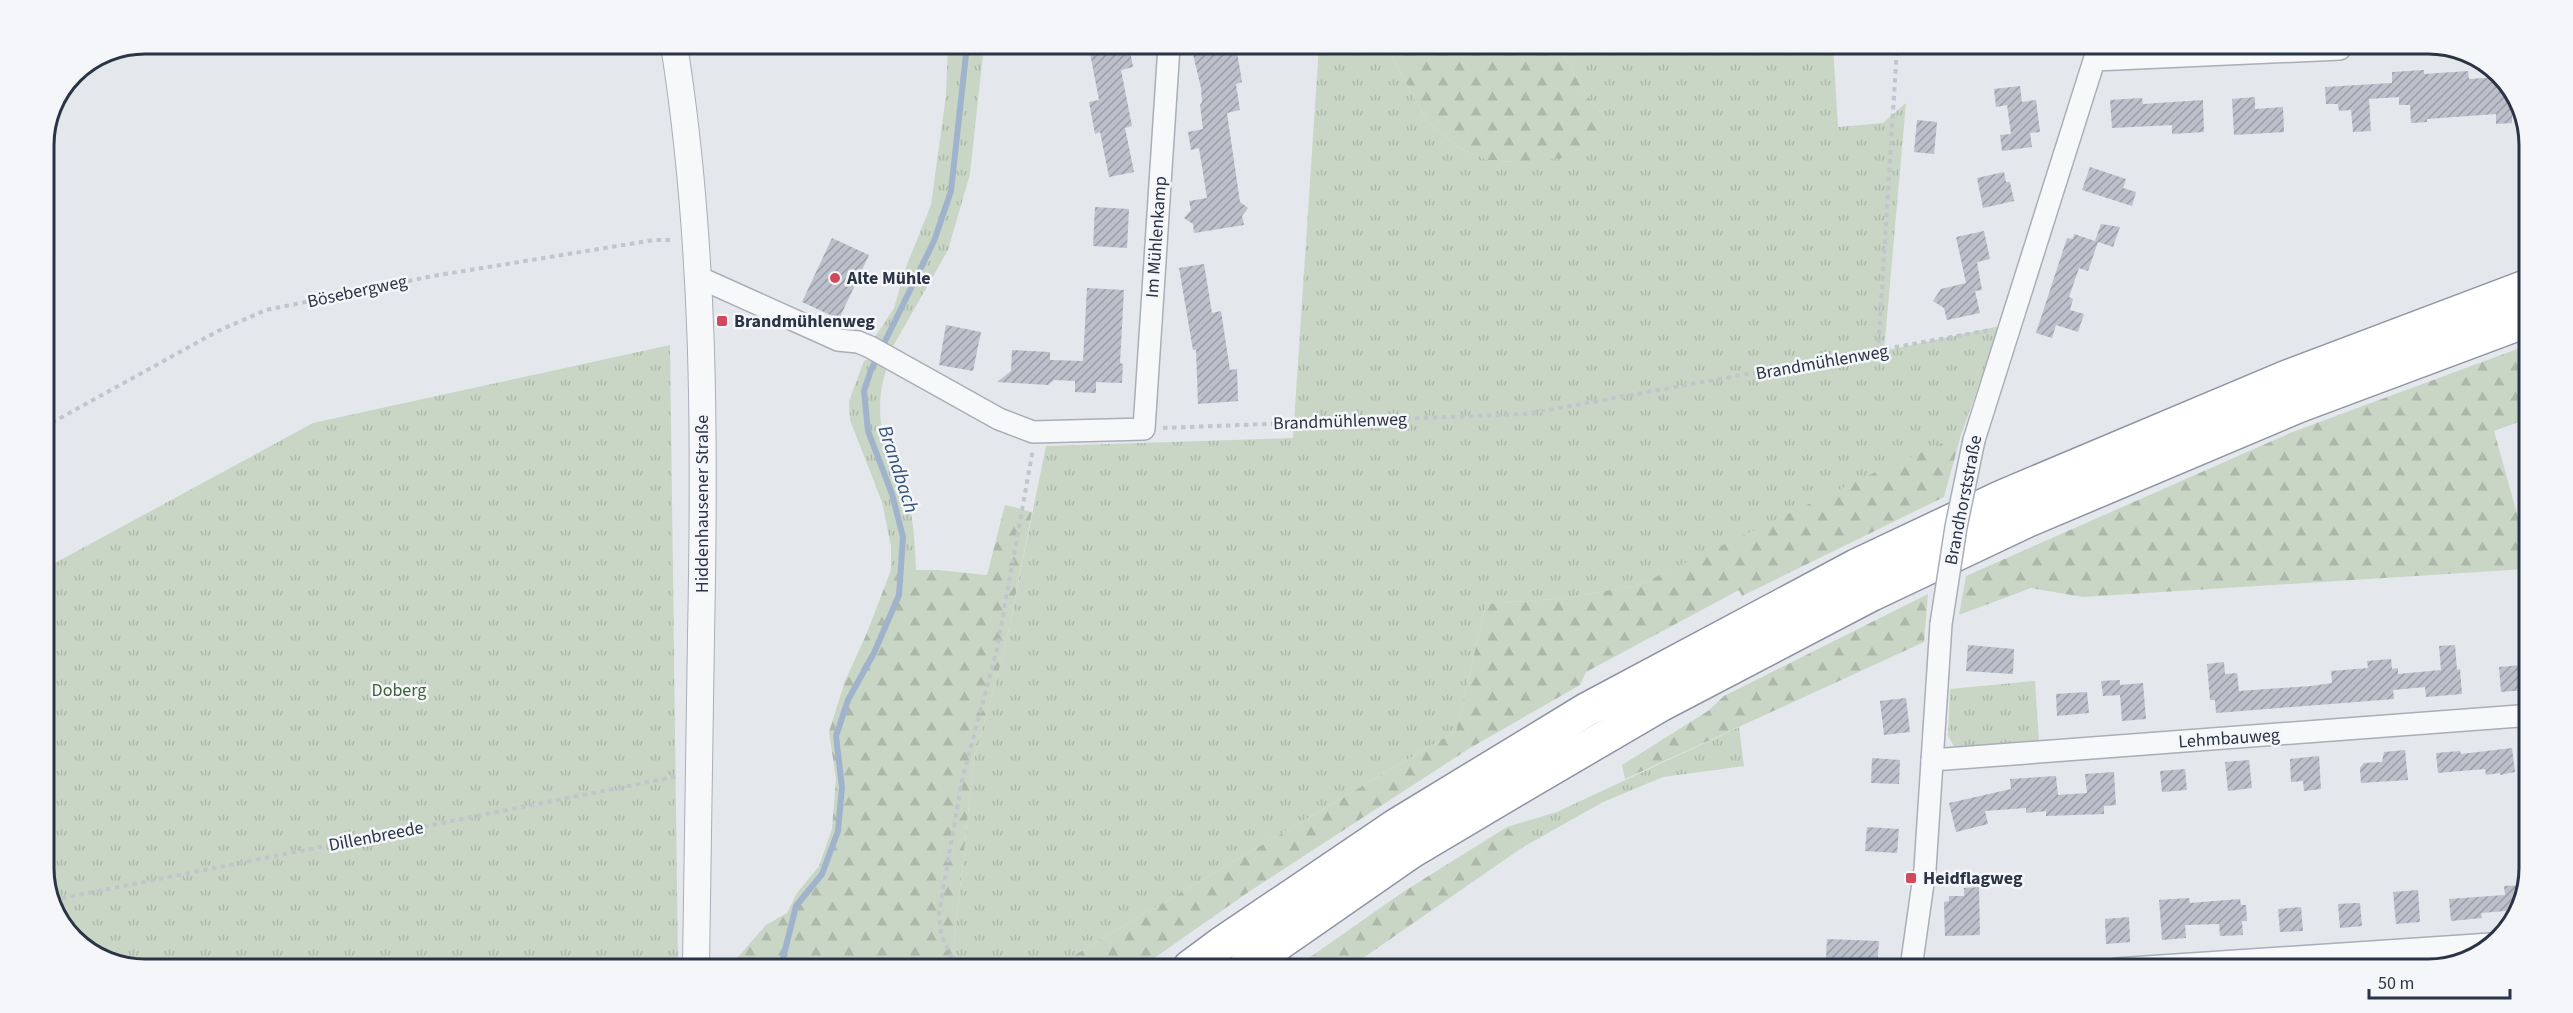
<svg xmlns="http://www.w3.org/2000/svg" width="2573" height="1013" viewBox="0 0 2573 1013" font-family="'Source Sans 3',sans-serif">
<defs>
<pattern id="grass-tufts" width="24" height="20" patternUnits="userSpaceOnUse" patternTransform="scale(1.5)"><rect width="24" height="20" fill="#c9d6c5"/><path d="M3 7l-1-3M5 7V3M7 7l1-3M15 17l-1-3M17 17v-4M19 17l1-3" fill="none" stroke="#adb8ab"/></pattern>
<pattern id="forest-firs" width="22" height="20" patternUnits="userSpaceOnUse" patternTransform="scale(1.5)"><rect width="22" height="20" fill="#c9d6c5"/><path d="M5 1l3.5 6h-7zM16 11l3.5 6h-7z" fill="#adb8ab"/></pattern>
<pattern id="building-hatch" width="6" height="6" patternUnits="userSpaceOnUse" patternTransform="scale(1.5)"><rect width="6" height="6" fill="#bbc0ca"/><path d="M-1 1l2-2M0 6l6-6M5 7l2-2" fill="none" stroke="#989da6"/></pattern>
</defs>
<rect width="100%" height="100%" fill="#e4e7ec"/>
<g fill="url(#grass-tufts)">
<path d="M948,45H984L970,174L948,250L892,348L875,337L894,308L906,267L931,205L946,95Z"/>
<path d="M1319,46H1386L1427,121L1459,148L1488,160L1513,162L1606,119L1588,97L1559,47H1833L1838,127L1883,123L1906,103L1884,351L2000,326L1961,435L1639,585L1566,598L1486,604L1456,731L1056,966H968L953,951L974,759L1005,648L1046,446L1293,438Z"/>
<path d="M670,345L678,965L112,964L64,930L44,875V569L313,423Z"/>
<path d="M872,357L888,366C877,391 878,427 888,453C893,467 902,481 907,496C914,520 915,546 916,570H891V546L882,502L850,420L849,401L864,361Z"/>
<path d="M2035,681L2039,742L1970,748L1954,746L1948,736L1950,689Z"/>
<path d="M1739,727L1744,766L1663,777L1603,802L1523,847L1507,827L1557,812Z"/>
</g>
<g fill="url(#forest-firs)">
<path d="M1386,46L1559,47L1588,97L1606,119L1593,143L1564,158L1513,162L1488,160L1459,148L1427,121Z"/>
<path d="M2528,345L2527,419L2494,431L2526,546V569L2083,597L2031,588L1959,615L1966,576L2290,433Z"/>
<path d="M1961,435L1944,497L1742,596L1739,590L1586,672L1580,685L1470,748L1247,893L1143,966H1056L1456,731L1486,604L1566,598L1639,585L1880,470Z"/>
<path d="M1005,505L1032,512L1005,648L974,759L953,951L968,966L731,965L766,925L787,913L797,893L819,866L832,829L836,779L829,732L845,681L866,635L891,570H938L987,575Z"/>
<path d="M1928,594L1924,642L1625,779L1622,765L1708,711L1724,696Z"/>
<path d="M1507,827L1523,847L1350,967H1296L1403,892Z"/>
</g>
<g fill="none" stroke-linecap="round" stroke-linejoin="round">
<path stroke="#9fb4cc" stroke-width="6" d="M781,966L796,906L822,874L838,831L842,787L836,736L848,700L874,653L899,595L903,537L892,494L868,431L864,391L871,370L934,241L951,191L967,45"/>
</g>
<g fill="url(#building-hatch)">
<path d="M1102,46H1129L1133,67L1121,70L1132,126L1125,128L1134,172L1109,177L1100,132L1095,134L1089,102L1099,100L1089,48Z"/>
<path d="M1191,46H1236L1242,82L1236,84L1240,110L1227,113L1240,202L1248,208L1242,216L1244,225L1194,233L1193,224L1184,218L1191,210L1189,201L1207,198L1199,148L1191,150L1188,132L1203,129L1200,105L1202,102L1201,88Z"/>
<path d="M2424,70V74L2468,71L2469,79L2501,77L2508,83L2520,113L2512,114V123L2496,124V114L2427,119V122L2411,123L2410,105H2399V97L2369,99L2371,131L2353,132L2351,110L2339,111L2338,104H2326L2325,87L2392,83V72Z"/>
<path d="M2020,86L2022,102L2036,100L2040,132L2030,133L2032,147L2002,151L2000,135L2011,134L2007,105L1996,107L1994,89Z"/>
<path d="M2255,97V109L2283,107L2284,132L2234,135L2232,99Z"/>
<path d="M2142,98L2143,104L2203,100L2204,132L2172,134V125L2112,128L2110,100Z"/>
<path d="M1917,120L1937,122L1934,154L1914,152Z"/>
<path d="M2090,167L2126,179L2123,188L2136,192L2132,206L2082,190Z"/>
<path d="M2004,172L2006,182H2010L2014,201L1983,208L1977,178Z"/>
<path d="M1095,207L1129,209L1127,248L1093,246Z"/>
<path d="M2101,224L2120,227L2113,247L2098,242L2088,271L2079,268L2069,297L2073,299L2070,310L2084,314L2078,332L2056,325L2052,338L2036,333L2067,238L2073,239L2074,234L2095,241Z"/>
<path d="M1984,231L1990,259L1977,262L1982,290L1975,291L1980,313L1947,320L1944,308L1933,301L1941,289L1966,283L1956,237Z"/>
<path d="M832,238L869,255L839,319L802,302Z"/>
<path d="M1204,264L1212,313L1221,311L1230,370L1237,369L1238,401L1198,404L1196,350H1193L1179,268Z"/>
<path d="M1087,288L1124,290L1120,363L1123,364L1122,383L1096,382V393L1075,392V381L1054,380L1048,385L997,382L1011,371L1012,350L1050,352V360L1083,361Z"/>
<path d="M946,325L981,332L973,371L939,365Z"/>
<path d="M1968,645L2014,649L2013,674L1966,671Z"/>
<path d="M2455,645L2457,670L2460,669L2462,694L2426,697L2425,687L2393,690L2394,699L2216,713L2215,700H2210L2207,664L2224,662L2225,674L2237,673L2239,691L2311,686L2332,683L2331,671L2368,668L2367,661L2391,659L2392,669L2398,668V674L2441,670L2439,646Z"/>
<path d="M2522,665L2524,690L2501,692L2499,667Z"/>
<path d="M2120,680V685L2143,683L2146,719L2122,721L2120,695L2103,696L2101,681Z"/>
<path d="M2087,692L2089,713L2057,716L2056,694Z"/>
<path d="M1906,698L1910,732L1884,735L1880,701Z"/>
<path d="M2512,748L2515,772L2500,775V773L2486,775L2485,769L2438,773L2436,753L2460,751L2461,754Z"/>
<path d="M2405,750L2408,780L2361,783L2360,768L2364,763L2382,762L2384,752Z"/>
<path d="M2319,756L2321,789L2304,791L2303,781L2291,782L2290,759Z"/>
<path d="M1872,758L1900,760L1899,784L1871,783Z"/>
<path d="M2249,760L2252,788L2228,791L2225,762Z"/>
<path d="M2185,769L2187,790L2162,792L2160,771Z"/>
<path d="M2114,772L2116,805L2104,806V814L2046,816V811L2026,813V808L1985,811L1988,824L1956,832L1949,803L2011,789L2010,779L2056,776L2058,795L2087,793L2085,774Z"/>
<path d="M1867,827L1899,829L1897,853L1865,851Z"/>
<path d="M2524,885V901L2517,910L2481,913L2482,918L2451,921L2449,899L2505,895L2504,886Z"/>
<path d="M1979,887L1980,935L1945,936L1944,902L1949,901V896H1964V888Z"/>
<path d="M2418,890L2420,922L2396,924L2393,892Z"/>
<path d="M2189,898L2190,903L2240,899L2241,905H2246L2247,921H2242L2243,935L2220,936L2219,924L2185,925L2186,938L2162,940L2159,900Z"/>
<path d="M2355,903H2360L2362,926L2340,928L2338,904Z"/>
<path d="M2301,907L2303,931L2280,932L2278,909Z"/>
<path d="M2129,917L2130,942L2106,944L2105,919Z"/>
<path d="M1827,939L1879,941L1877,968H1839L1840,958H1826Z"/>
</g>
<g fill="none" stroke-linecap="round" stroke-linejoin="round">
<g stroke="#a9aeb7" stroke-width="24">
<g id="minor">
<path d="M2095,60L2340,49"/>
<path d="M698,277L838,340L858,342L870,347L999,419L1033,432L1144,429L1169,46"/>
<path d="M1974,440L2098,48"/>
<path d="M1932,760L2519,716L2525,719"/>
<path d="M1911,968L1925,869L1941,624"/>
<path d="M2116,969L2491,944"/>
</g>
</g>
<g stroke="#a9aeb7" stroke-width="28">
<path id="tertiary" d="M674,45C705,240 705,439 701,636C699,746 697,856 696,965"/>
</g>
<g stroke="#8b94a3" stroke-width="36">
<g id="motorway">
<path d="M1190,967L1221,944L1397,825L1586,710L1856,566L2002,497L2287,377L2528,286"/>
<path d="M1245,967L1412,851L1530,781L1660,705L1872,594L2026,521L2298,406L2528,320"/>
</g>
</g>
<g stroke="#c2c5cb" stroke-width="4" stroke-dasharray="4.5 4.5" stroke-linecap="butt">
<path d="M1878,352L1897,48"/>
<path d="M44,427L218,331L266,310L433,276L654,240H674"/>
<path d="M1163,428L1526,414L1990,330"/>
<path d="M53,900L679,776"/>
<path d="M956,966L941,935L939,913L962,780L997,649L1033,449"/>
</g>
<use href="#minor" stroke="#f7f8fa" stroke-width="21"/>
<use href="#tertiary" stroke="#f7f8fa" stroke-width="26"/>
<use href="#motorway" stroke="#fff" stroke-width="33"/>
<g stroke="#a9aeb7" stroke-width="24" stroke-linecap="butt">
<path id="minor-bridge" d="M1941,624L1956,527L1974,440"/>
</g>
<use href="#minor-bridge" stroke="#f7f8fa" stroke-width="21"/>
</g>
<g fill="#d1495b" stroke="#f4f6f9" stroke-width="2">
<circle cx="835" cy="278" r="6"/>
<rect x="716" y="315" width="12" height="12" rx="3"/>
<rect x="1905" y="872" width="12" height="12" rx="3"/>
</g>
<g text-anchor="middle" stroke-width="5" stroke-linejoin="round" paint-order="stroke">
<g font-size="18" fill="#2b3445" stroke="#f4f6f9">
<text transform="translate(1156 237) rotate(-86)" y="6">Im Mühlenkamp</text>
<text transform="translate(357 291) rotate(-12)" y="6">Bösebergweg</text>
<text transform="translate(1822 362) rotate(-10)" y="6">Brandmühlenweg</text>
<text transform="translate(1340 421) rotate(-2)" y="6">Brandmühlenweg</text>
<text transform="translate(1963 500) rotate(-79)" y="6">Brandhorststraße</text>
<text transform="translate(702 504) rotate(-90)" y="6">Hiddenhausener Straße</text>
<text transform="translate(2229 738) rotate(-4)" y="6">Lehmbauweg</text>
<text transform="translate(376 836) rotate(-11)" y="6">Dillenbreede</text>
</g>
<g font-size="18" font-weight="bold" fill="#2b3445" stroke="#f4f6f9" text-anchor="start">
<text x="847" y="284">Alte Mühle</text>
<text x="734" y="327">Brandmühlenweg</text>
<text x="1923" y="884">Heidflagweg</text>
</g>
<g font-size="18" fill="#3f6138" stroke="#f4f6f9">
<text x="399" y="696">Doberg</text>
</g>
<g font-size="20" font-style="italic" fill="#34527a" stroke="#f4f6f9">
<text transform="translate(899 469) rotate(72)" y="7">Brandbach</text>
</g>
</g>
<path d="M0 0H2573V1013H0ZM145 54H2428A91 91 0 0 1 2519 145V868A91 91 0 0 1 2428 959H145A91 91 0 0 1 54 868V145A91 91 0 0 1 145 54Z" fill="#f4f6f9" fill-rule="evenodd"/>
<path fill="none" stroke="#2b3445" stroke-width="3" d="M145 54H2428A91 91 0 0 1 2519 145V868A91 91 0 0 1 2428 959H145A91 91 0 0 1 54 868V145A91 91 0 0 1 145 54Z"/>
<path d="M2369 989v9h141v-9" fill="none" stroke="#2b3445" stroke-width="3"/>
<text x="2378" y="989" font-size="18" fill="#2b3445" stroke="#f4f6f9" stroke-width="4.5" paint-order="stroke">50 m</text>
</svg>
